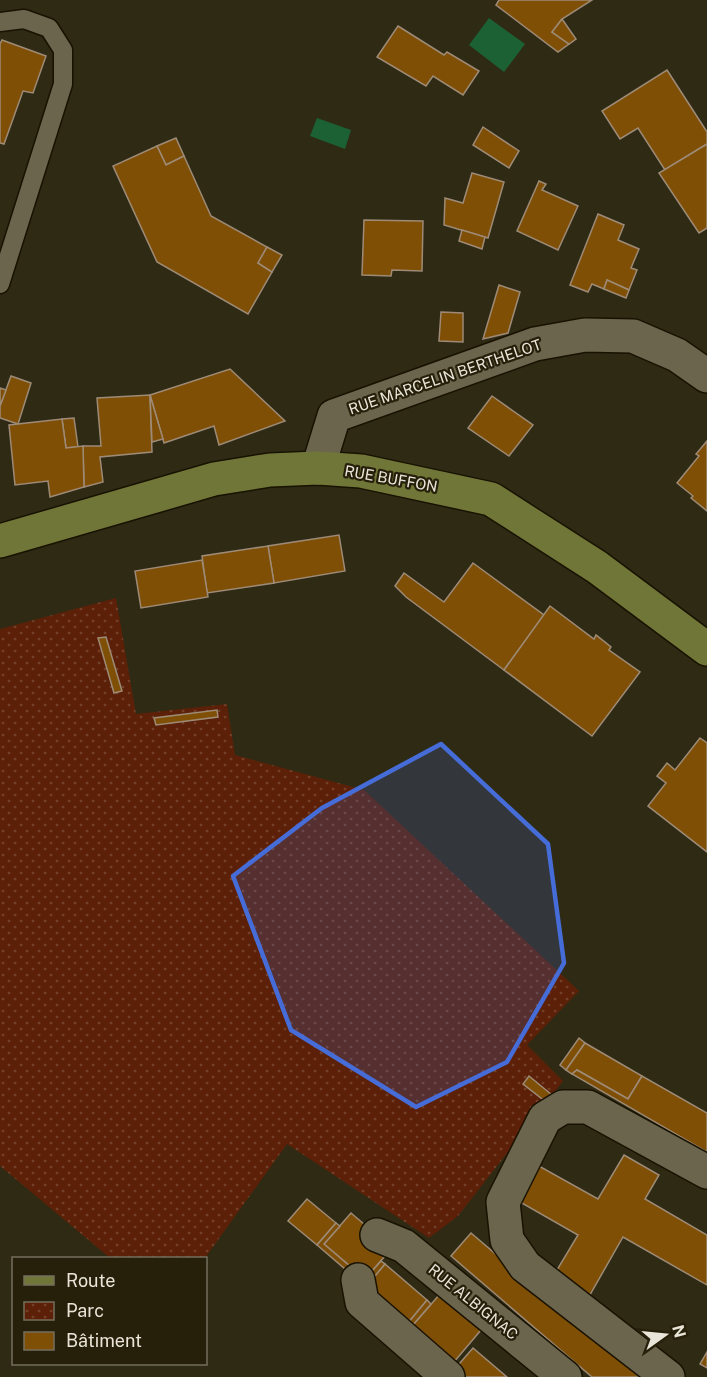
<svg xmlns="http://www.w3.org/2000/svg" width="707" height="1377" viewBox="0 0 707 1377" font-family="'Public Sans',sans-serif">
<defs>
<pattern id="park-dots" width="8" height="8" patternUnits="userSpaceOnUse" patternTransform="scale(1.5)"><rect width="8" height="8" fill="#5b2007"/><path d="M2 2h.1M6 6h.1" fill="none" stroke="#73402a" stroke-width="1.8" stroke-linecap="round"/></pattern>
</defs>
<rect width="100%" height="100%" fill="#2f2a14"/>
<path fill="url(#park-dots)" d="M116,598L136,714L227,704L235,755L364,790L579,991L527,1045L563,1081L458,1216L429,1238L287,1144L205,1258H110L0,1166V629Z"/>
<g fill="#1c6133">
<path d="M489,18L525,44L504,72L469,45Z"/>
<path d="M317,118L351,130L345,149L310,136Z"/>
</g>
<g fill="#804f06" stroke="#9d8b77" stroke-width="1.5">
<path d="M499,0H592L562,19L552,32L569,44L558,52L496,5Z"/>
<path d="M562,19L576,39L569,44L552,32Z"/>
<path d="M398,26L444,55L447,52L479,71L463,95L433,76L426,86L377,57Z"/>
<path d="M2,40L46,56L33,93L23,91L4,144L0,143V44Z"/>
<path d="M667,70L707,132V144L665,170L638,128L620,139L602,111Z"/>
<path d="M483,127L519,151L509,168L473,145Z"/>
<path d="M176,138L184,156L166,165L157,146Z"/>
<path d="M707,144V228L699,233L659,173Z"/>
<path d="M157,146L166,165L184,156L211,216L267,247L258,263L272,272L248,314L157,262L113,166Z"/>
<path d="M472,173L504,182L488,238L444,225L445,198L463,203Z"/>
<path d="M539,181L546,184L542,190L578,206L558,250L517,231Z"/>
<path d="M598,214L624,225L618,240L639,249L631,268L637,270L629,290L607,280L604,289L592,284L588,292L570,285Z"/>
<path d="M364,220L423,221L422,271L392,270L391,276L362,275Z"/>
<path d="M462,230L485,237L482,249L459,241Z"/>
<path d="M267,247L282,255L272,272L258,263Z"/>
<path d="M607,280L629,290L626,298L604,289Z"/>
<path d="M499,285L520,292L508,333L483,339Z"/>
<path d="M441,312L463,313V342L439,341Z"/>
<path d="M230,369L285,421L219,445L214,426L164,443L150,395Z"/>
<path d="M11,376L31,383L18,424L0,418V406Z"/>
<path d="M0,388L6,390L0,406Z"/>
<path d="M150,395L152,452L100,457L103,482L84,487L83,446H101L97,398Z"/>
<path d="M150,395L163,439L152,442Z"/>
<path d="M492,396L533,425L509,456L468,428Z"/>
<path d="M74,418L78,447L66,448L62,419Z"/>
<path d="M62,419L66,448L83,446L84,487L50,497L48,481L15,485L9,425Z"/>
<path d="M707,441V511L691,498L693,496L677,483L699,456L696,454Z"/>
<path d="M339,535L345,571L274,583L268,546Z"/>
<path d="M268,546L274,583L207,593L202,556Z"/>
<path d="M202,560L208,597L141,608L135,571Z"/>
<path d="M473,563L544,615L504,670L406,597L395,586L404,573L444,602Z"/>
<path d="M550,606L594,639L596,635L611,647L609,650L640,672L592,736L504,670Z"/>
<path d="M106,637L122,691L114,693L98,638Z"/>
<path d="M217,710L218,717L156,725L154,718Z"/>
<path d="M700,738L707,743V852L648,806L666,783L657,776L667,763L675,770Z"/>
<path d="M579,1038L585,1043L566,1070L560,1065Z"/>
<path d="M585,1043L642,1076L628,1099L577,1070L572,1074L566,1070Z"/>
<path d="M577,1070L628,1099L642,1076L707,1113V1152L572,1074Z"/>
<path d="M529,1076L552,1095L546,1102L523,1084Z"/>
<path d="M624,1155L659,1175L645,1199L707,1235V1285L623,1237L587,1300L551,1280L578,1235L520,1202L539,1166L598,1199Z"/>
<path d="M307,1199L336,1223L317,1245L288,1221Z"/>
<path d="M351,1213L392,1248L365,1279L324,1244Z"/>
<path d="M336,1223L340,1226L324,1244L365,1279L381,1261L385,1264L366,1287L317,1245Z"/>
<path d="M471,1233L640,1377H592L451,1256Z"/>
<path d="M385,1264L427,1300L408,1323L366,1287Z"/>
<path d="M440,1294L481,1330L454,1362L412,1326Z"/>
<path d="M427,1300L431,1304L412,1326L408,1323Z"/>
<path d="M473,1348L507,1377H461L453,1371Z"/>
<path d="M707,1352V1368L700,1364Z"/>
</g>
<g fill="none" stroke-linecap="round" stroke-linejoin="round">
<g stroke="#181201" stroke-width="21">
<path id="lane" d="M0,22L24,19L49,28L63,50V84L0,284"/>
</g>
<g stroke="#181201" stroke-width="36">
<g id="street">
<path d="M318,468L334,416L535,344L585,335L633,336L677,355L707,376"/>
<path d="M377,1235L404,1246L565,1377"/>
<path d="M358,1280L362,1302L448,1377"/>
<path d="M668,1377L525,1266L507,1240L503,1202L545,1118L563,1107H588L707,1172"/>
</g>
</g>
<g stroke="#181201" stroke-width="36">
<path id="secondary" d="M0,541L214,479L270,470L318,468L361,471L491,499L597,567L707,649"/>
</g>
<use href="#lane" stroke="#6b654e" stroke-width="18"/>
<use href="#street" stroke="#6b654e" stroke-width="33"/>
<use href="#secondary" stroke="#707637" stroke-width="33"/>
</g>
<path fill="#466cd8" fill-opacity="0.2" stroke="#466cd8" stroke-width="4.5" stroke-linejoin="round" d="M441,744L548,844L564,963L507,1062L416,1107L291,1030L233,876L322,808Z"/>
<g text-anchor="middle" stroke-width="4.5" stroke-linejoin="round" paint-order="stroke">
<g font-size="15" fill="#e9e5d8" stroke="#26200b">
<text transform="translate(445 377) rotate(-19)" y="5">RUE MARCELIN BERTHELOT</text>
<text transform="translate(391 479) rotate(10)" y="5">RUE BUFFON</text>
<text transform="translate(473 1302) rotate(39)" y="5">RUE ALBIGNAC</text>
</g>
</g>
<rect x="12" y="1257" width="195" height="108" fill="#26200b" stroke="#746f5d" stroke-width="1.5"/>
<rect x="24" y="1276" width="30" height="9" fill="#707637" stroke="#746f5d" stroke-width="1.5"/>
<text x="66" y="1287" font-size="18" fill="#e9e5d8">Route</text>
<rect x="24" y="1302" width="30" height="18" fill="url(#park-dots)" stroke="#746f5d" stroke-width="1.5"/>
<text x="66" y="1317" font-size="18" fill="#e9e5d8">Parc</text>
<rect x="24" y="1332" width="30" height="18" fill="#804f06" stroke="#746f5d" stroke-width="1.5"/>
<text x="66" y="1347" font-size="18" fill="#e9e5d8">Bâtiment</text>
<g transform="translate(665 1335) rotate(75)" stroke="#26200b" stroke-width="4.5" paint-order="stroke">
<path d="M0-4.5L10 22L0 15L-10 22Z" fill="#e9e5d8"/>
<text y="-9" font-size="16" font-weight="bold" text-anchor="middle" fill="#e9e5d8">N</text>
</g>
</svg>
